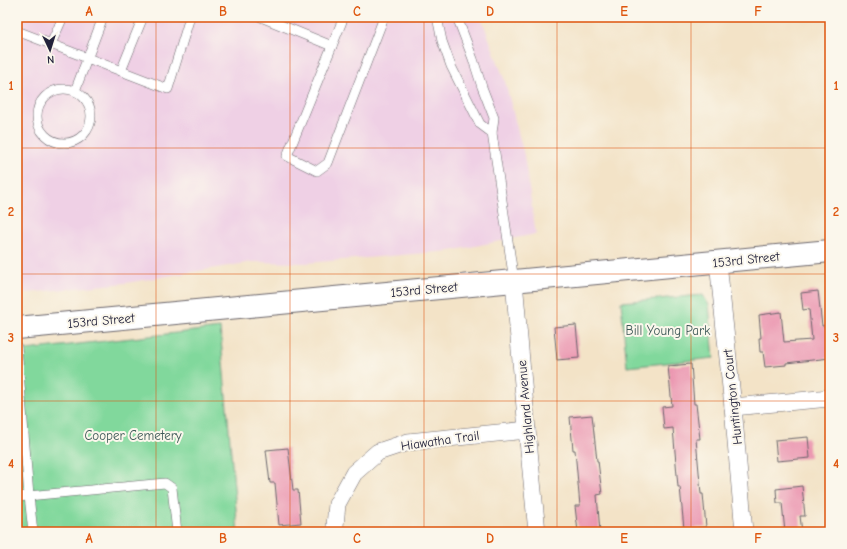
<svg xmlns="http://www.w3.org/2000/svg" width="847" height="549" viewBox="0 0 847 549" font-family="'Comic Neue',sans-serif">
<rect width="100%" height="100%" fill="#fbf7ec"/>
<filter id="ink" filterUnits="userSpaceOnUse"><feTurbulence type="fractalNoise" baseFrequency=".025" numOctaves="2"/><feDisplacementMap in="SourceGraphic" scale="8" xChannelSelector="R" yChannelSelector="G"/><feConvolveMatrix kernelMatrix="1 2 1 2 8 2 1 2 1" color-interpolation-filters="sRGB"/></filter>
<filter id="wash" filterUnits="userSpaceOnUse"><feTurbulence type="fractalNoise" baseFrequency=".012" numOctaves="4" result="noise"/><feDisplacementMap in="SourceGraphic" scale="16" xChannelSelector="R" yChannelSelector="G"/><feGaussianBlur stdDeviation="0.9" result="paint"/><feColorMatrix in="noise" values="0 0 0 0 0 0 0 0 0 0 0 0 0 0 0 0 0 1.4 0 .05"/><feComposite in="paint" operator="in"/></filter>
<g filter="url(#wash)">
<rect width="100%" height="100%" fill="#f3e3c7"/>
<path fill="#efd0e5" d="M17,17H481L505,81L524,155L536,234L450,251L306,263L252,262L126,283L17,294Z"/>
<g fill="#81d89c" stroke="#527d6c">
<path d="M703,295L709,305L714,358L627,367L621,302Z"/>
<path d="M220,328L238,532H17V351Z"/>
</g>
<g id="blocks">
<g fill="#eb97b1">
<path d="M818,291L822,326L830,325V358L786,363V365L765,367L763,352H760L759,338H761L759,315L781,312L784,342L812,340L809,309L803,310L801,293Z"/>
<path d="M576,325L579,358L557,360L554,327Z"/>
<path d="M691,364L694,404H696L700,439H696L701,494H703L706,527L684,529L680,487H678L673,428L664,429L662,407L672,406L668,366Z"/>
<path d="M592,415L597,461H598L602,494L597,495L600,532H578L575,506H580L575,450H573L570,417Z"/>
<path d="M808,437L810,458L777,461L775,440Z"/>
<path d="M288,448L293,490H298L301,523L279,525L275,483H270L266,450Z"/>
<path d="M802,486L805,516H800L802,532H785L782,503H777L776,489Z"/>
</g>
</g>
</g>
<g filter="url(#ink)">
<use href="#blocks" fill-opacity="0" stroke="#6b666c" stroke-width="1"/>
<g fill="none" stroke-linecap="round" stroke-linejoin="round">
<g stroke="#6b666c" stroke-width="10">
<g id="service">
<path d="M261,17L332,46"/>
<path d="M344,17L343,19L287,156L317,171L328,163L384,17"/>
<path d="M437,17L442,41L451,66L480,124L492,133"/>
<path d="M457,17L473,59L482,87L494,118L492,133L514,281"/>
<path d="M17,31L168,89L190,17"/>
<path d="M51,44L63,17"/>
<path d="M121,71L143,17"/>
<circle cx="64" cy="116" r="27"/>
<path d="M75,91L103,17"/>
<path d="M17,347L29,496L33,532"/>
<path d="M17,497L165,483L172,488L177,532"/>
</g>
</g>
<g stroke="#6b666c" stroke-width="18">
<g id="minor">
<path d="M718,262L733,407L744,532"/>
<path d="M514,281L527,430L537,532"/>
<path d="M733,407L830,398"/>
<path d="M336,532L335,526L337,504L354,473L378,452L408,442L527,430"/>
</g>
</g>
<g stroke="#6b666c" stroke-width="24">
<path id="tertiary" d="M17,328L830,251"/>
</g>
<use href="#service" stroke="#fff" stroke-width="9"/>
<use href="#minor" stroke="#fff" stroke-width="17"/>
<use href="#tertiary" stroke="#fff" stroke-width="22"/>
</g>
</g>
<path fill="none" stroke="#de560e" stroke-width="1" stroke-opacity="0.55" d="M156,17V532M290,17V532M424,17V532M557,17V532M691,17V532M17,148H830M17,274H830M17,401H830"/>
<g text-anchor="middle" stroke-width="4" stroke-linejoin="round" paint-order="stroke">
<g font-size="13" fill="#22223b" stroke="#fbf7ec">
<text transform="translate(746 259) rotate(-6)" y="5">153rd Street</text>
<text transform="translate(424 289) rotate(-5)" y="5">153rd Street</text>
<text transform="translate(101 320) rotate(-5)" y="5">153rd Street</text>
<text transform="translate(732 397) rotate(-96)" y="5">Huntington Court</text>
<text transform="translate(525 407) rotate(-95)" y="5">Highland Avenue</text>
<text transform="translate(440 440) rotate(-8)" y="5">Hiawatha Trail</text>
</g>
<g font-size="13" fill="#3e5958" stroke="#fbf7ec">
<text x="668" y="335">Bill Young Park</text>
<text x="133" y="440">Cooper Cemetery</text>
</g>
</g>
<rect width="847" height="549" fill="none" stroke="#fbf7ec" stroke-width="44"/>
<g transform="translate(50 50) rotate(176)" stroke="#fbf7ec" stroke-width="3" paint-order="stroke">
<path d="M0-3L7 15L0 10L-7 15Z" fill="#22223b"/>
<text y="-6" font-size="11" font-weight="bold" text-anchor="middle" fill="#22223b">N</text>
</g>
<rect x="22" y="22" width="803" height="505" fill="none" stroke="#de560e" stroke-width="1.5"/>
<g font-size="13" text-anchor="middle" font-weight="bold" fill="#de560e">
<text x="89" y="16">A</text>
<text x="223" y="16">B</text>
<text x="357" y="16">C</text>
<text x="490" y="16">D</text>
<text x="624" y="16">E</text>
<text x="758" y="16">F</text>
<text x="11" y="90">1</text>
<text x="836" y="90">1</text>
<text x="11" y="216">2</text>
<text x="836" y="216">2</text>
<text x="11" y="342">3</text>
<text x="836" y="342">3</text>
<text x="11" y="468">4</text>
<text x="836" y="468">4</text>
<text x="89" y="543">A</text>
<text x="223" y="543">B</text>
<text x="357" y="543">C</text>
<text x="490" y="543">D</text>
<text x="624" y="543">E</text>
<text x="758" y="543">F</text>
</g>
</svg>
